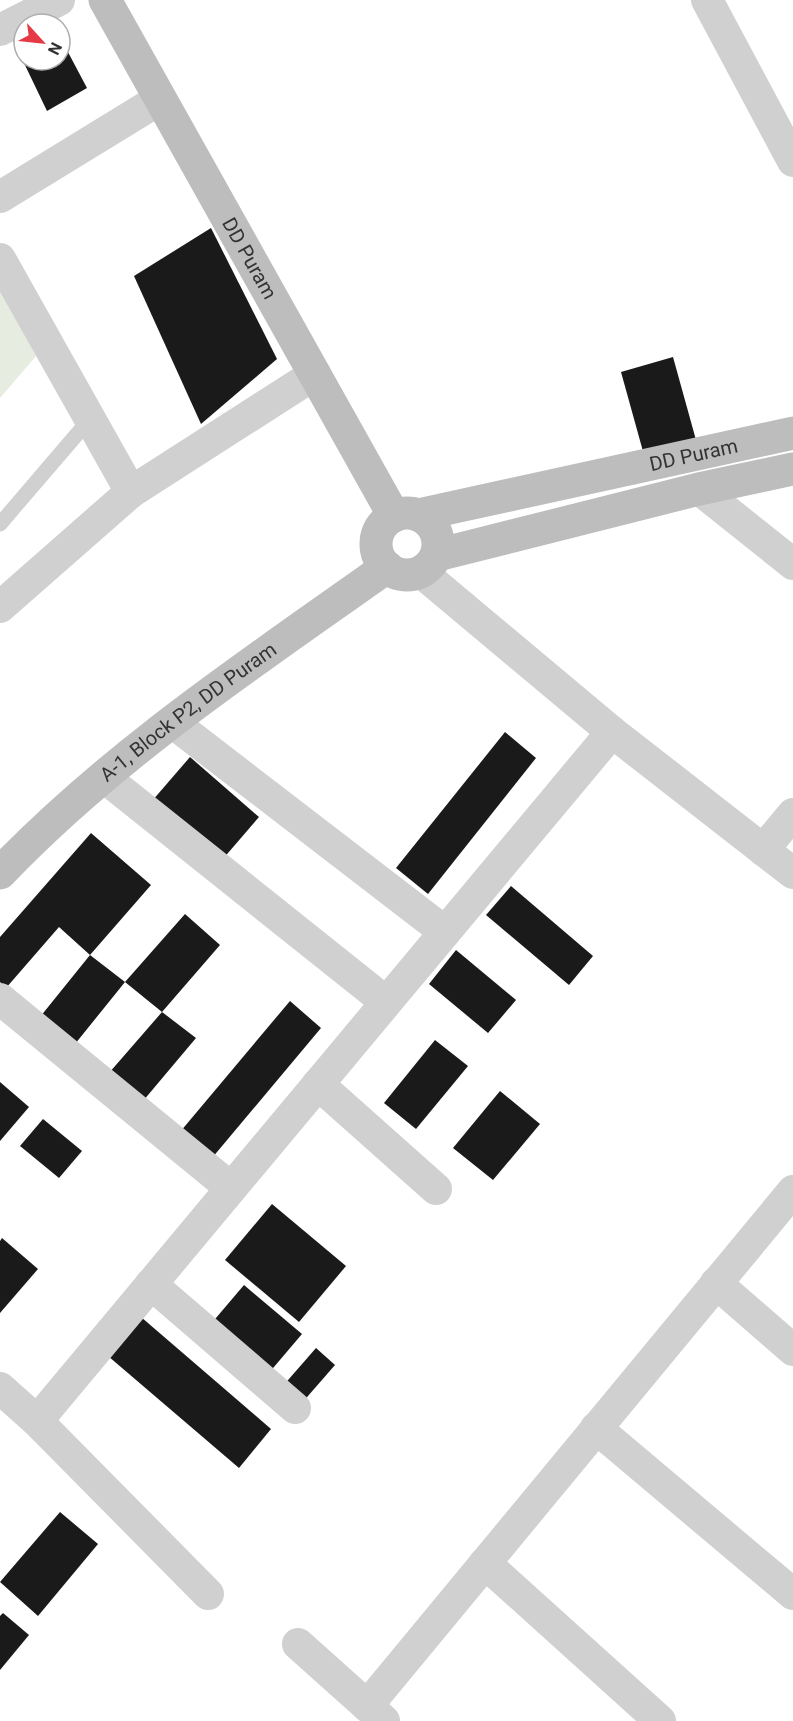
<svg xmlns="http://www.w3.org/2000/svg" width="793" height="1721" viewBox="0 0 793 1721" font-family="Roboto,sans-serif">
<rect width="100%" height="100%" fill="#fff"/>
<path fill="#e6ecdf" d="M0,288L36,356L0,398Z"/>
<g fill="#1a1a1a">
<path d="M24,32V60H60V37L87,88L47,111L12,38Z"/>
<path d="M211,228L277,359L201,424L134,276Z"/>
<path d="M673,357L696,440L644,455L621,372Z"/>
<path d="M505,732L536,758L428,894L396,868Z"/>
<path d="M190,757L259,817L222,860L152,801Z"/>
<path d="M91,833L151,885L90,955L125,982L75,1044L40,1017L90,955L59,927L6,988L0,982V937Z"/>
<path d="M511,886L593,956L569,985L486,915Z"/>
<path d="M185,914L220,945L162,1012L196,1038L143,1101L109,1073L162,1012L125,982Z"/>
<path d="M456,950L516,1000L488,1033L429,984Z"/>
<path d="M290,1001L321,1028L212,1158L180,1132Z"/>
<path d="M435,1040L468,1066L416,1129L384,1103Z"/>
<path d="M0,1082L29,1107L0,1141Z"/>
<path d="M500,1091L540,1124L493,1180L453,1148Z"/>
<path d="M43,1119L82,1151L59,1178L20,1146Z"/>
<path d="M272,1204L346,1266L299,1322L225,1260Z"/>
<path d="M2,1238L38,1269L0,1313V1241Z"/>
<path d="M244,1285L302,1334L268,1374L210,1325Z"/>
<path d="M141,1317L271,1429L239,1468L108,1356Z"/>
<path d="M316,1348L335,1365L301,1404L282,1387Z"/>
<path d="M60,1512L98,1544L38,1616L0,1582Z"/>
<path d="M3,1613L29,1635L0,1670V1616Z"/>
</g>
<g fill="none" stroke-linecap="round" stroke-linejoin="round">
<path stroke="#d0d0d0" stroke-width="15" d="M0,524L90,419"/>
<g stroke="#d0d0d0" stroke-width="32">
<path d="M707,0L793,161"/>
<path d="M0,30L59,0"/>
<path d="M0,197L160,99"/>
<path d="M0,259L131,492"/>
<path d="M699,489L793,564"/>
<path d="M421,572L612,732L793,873"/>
<path d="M0,607L131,492L315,374"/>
<path d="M172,722L445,932"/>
<path d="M104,777L386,1002"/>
<path d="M763,850L793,814"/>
<path d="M0,999L231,1188"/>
<path d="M318,1084L436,1189"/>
<path d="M716,1283L793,1350"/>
<path d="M151,1284L295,1408"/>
<path d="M0,1388L37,1421L208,1594"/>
<path d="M37,1421L612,732"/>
<path d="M596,1428L793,1594"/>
<path d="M485,1563L660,1721"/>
<path d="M298,1644L384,1721"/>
<path d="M367,1706L793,1191"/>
</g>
<g stroke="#bdbdbd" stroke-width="33">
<path id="s1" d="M105,0L394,516"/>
<circle cx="407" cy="544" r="31"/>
<path id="s2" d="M418,515L793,433"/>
<path d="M437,555L699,489L793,469"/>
<path id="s3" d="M0,873C114,754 253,662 387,567"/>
</g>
</g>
<g text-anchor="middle" stroke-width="6" stroke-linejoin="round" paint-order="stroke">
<g font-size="20" fill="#333" stroke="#fff">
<text dy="7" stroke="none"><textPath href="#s1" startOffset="296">DD Puram</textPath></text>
<text dy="7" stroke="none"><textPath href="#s2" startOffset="282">DD Puram</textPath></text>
<text dy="7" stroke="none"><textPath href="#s3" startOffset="248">A-1, Block P2, DD Puram</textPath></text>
</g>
</g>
<g transform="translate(42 42) rotate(117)"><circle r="28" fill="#ffffff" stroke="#adadad" stroke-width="1.5"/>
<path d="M0-4.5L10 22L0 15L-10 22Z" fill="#e63946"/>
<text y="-9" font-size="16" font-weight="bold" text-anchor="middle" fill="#333333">N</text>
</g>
</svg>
